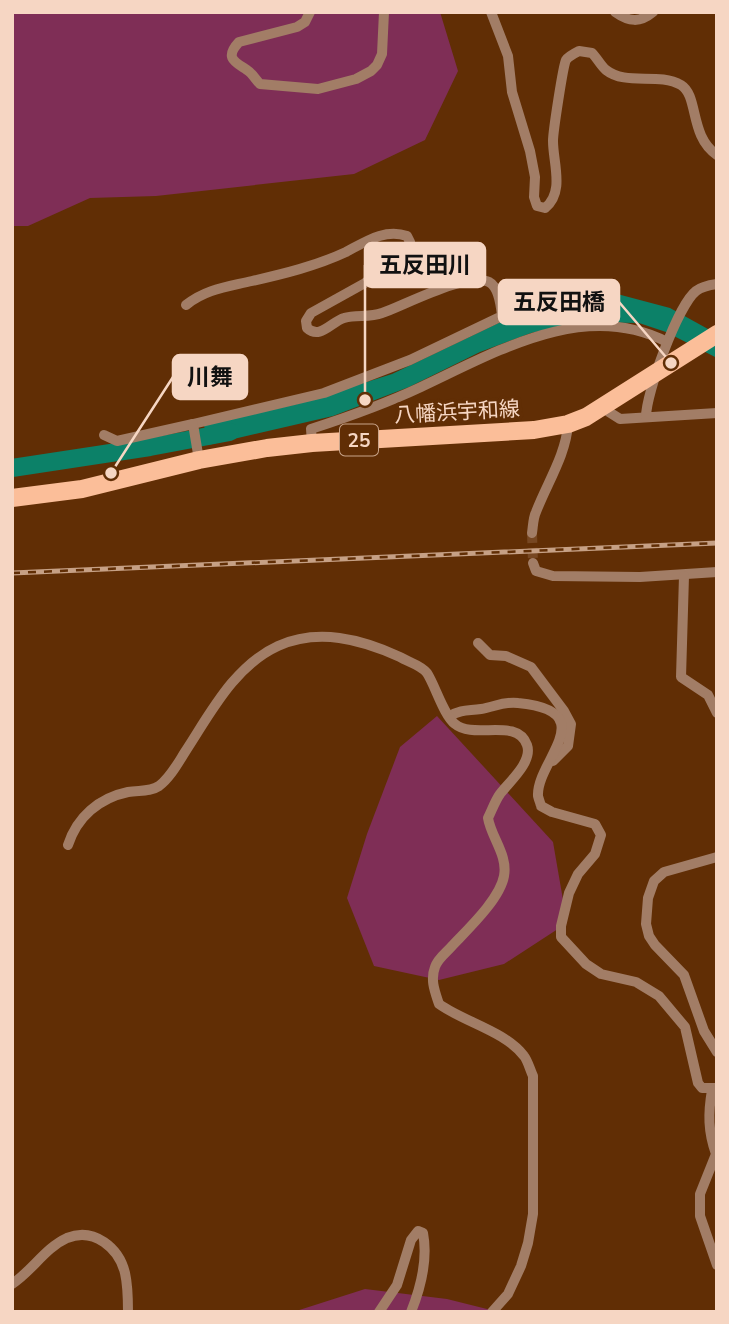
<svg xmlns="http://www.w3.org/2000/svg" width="729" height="1324" viewBox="0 0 729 1324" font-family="Mulish,'Noto Sans JP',sans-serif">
<rect width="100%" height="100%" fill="#612e05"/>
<g fill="#7f2e56">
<path d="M12,12H440L458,71L425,140L354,174L156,196L90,198L28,226H12Z"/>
<path d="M437,716L553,842L567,923L504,964L439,980L374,966L347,898L367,834L400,747Z"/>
<path d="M365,1289L447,1299L499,1312H293Z"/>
</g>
<path fill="#0c8168" d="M606,291L670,308L717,334V358L666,332L639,323L578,322L531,333L480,352L409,387L333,416L208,445L204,425L297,404L392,374L511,317L564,295Z"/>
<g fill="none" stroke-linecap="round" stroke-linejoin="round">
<path stroke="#0c8168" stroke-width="18" d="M12,468L150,447L230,432"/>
<path stroke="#774722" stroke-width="10" stroke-dasharray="10 5" stroke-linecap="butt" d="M532,533L533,563"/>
<g stroke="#a27d66" stroke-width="10">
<path d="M310,12L305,22L297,27L239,42C224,58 235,62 247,70C252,73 256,80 260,84L318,89L356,79L371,71L377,65L382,54L384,12"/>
<path d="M491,12L508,56L512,92L530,151L535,177L534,197L537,206L545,208C565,192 553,163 553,141C553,132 563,66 566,60C568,57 575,53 579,51L592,53C597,58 601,66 606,70C626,86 658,72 681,85C699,96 689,136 717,155"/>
<path d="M615,12C629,22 640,23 653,12"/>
<path d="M186,305C206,289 227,287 252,281C283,274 316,266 346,252C365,242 385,228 407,236L410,242L408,247L365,283L311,313L306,321L307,328C320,340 331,322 344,318C356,314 369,318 382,313C403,306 468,271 489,282C499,287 501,306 502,316L410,360L324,393L193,424L199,460"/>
<path d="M605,405L609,412L620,419L717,413"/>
<path d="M646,417C646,393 678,305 696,291C701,287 710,285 717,284"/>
<path d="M104,435L117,441L193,424"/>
<path d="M312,443L311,429C348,417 385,404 421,387C496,352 584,299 667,342"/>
<path d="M532,533C533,527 533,518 536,512C547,483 566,455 568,424"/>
<path d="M533,563L536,571L553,576L640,577L717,572"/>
<path d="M684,576L681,677L708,695L717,713"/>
<path d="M478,643L490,655L506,656L531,667L564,711L571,724L568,746L553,761"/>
<path d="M450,716C462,709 468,711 481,709C494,707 504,701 518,703C604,711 536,761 538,796C538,797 541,805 541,806L552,812L595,824L601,835L595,854L578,874L569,893L561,926V937L586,964L601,974L636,982L659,996L685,1027L698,1083L702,1088H717"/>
<path d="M68,845C77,817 99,798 128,792C139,790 150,792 159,786C170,778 178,763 185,752C210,714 234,666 278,646C318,628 361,639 400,657C408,662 421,665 427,673C435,685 444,716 455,724C474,740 517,717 527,745C533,762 509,782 500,794C495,801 492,810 488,818C491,837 508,855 504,876C500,899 468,929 452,946C446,953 438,958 435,967C430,980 435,992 439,1004C464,1022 505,1031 524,1056C528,1061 530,1070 533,1076V1214L528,1243L521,1266L508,1294L492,1312"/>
<path d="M717,857L664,872L654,881L648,898L646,924L649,936L655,945L684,975L704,1031L717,1052"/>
<path d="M712,1090C708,1113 708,1132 716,1154L700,1194V1216L717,1265"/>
<path d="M12,1284C32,1271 45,1248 67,1238C94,1227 119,1248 125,1273C128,1286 128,1299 128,1312"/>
<path d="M379,1312L397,1285L411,1240L418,1231L423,1233C428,1259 421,1287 411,1312"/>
</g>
<path stroke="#fbbe99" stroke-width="18" d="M12,498L82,489L199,460L267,448L312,443L534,430L568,424L586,417L717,334"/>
<g stroke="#c6a085" stroke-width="5">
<path id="rail" d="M12,573L717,543"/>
</g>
<use href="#rail" stroke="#612e05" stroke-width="2.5" stroke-dasharray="8" stroke-linecap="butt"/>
</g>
<g text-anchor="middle" stroke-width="7" stroke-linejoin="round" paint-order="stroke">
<rect fill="#612e05" stroke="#c9a48a" stroke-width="2" x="340" y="424.5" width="38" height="31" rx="5"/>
<g font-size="19" font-weight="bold" fill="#f6d6c3">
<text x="359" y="447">25</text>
</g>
<g font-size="21" fill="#f6d6c3" stroke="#612e05">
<text transform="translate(457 412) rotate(-3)" y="7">八幡浜宇和線</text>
</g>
</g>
<path fill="none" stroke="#f6d6c3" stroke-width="2.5" d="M365 400L365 265M671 363L619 302M111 473L173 377"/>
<g fill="#f6d6c3" stroke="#612e05" stroke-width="2.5">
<circle cx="365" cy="400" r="7"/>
<circle cx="671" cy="363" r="7"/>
<circle cx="111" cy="473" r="7"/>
</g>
<g fill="#f6d6c3" stroke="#f6d6c3" stroke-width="2.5">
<rect x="365" y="243" width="120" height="44" rx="7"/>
<rect x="499" y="280" width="120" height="44" rx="7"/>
<rect x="173" y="355" width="74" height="44" rx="7"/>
</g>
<g font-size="23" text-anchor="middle" font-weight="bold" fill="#111">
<text x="425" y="273">五反田川</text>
<text x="559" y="310">五反田橋</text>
<text x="210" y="385">川舞</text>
</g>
<rect width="729" height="1324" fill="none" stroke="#f6d6c3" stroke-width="28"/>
</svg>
